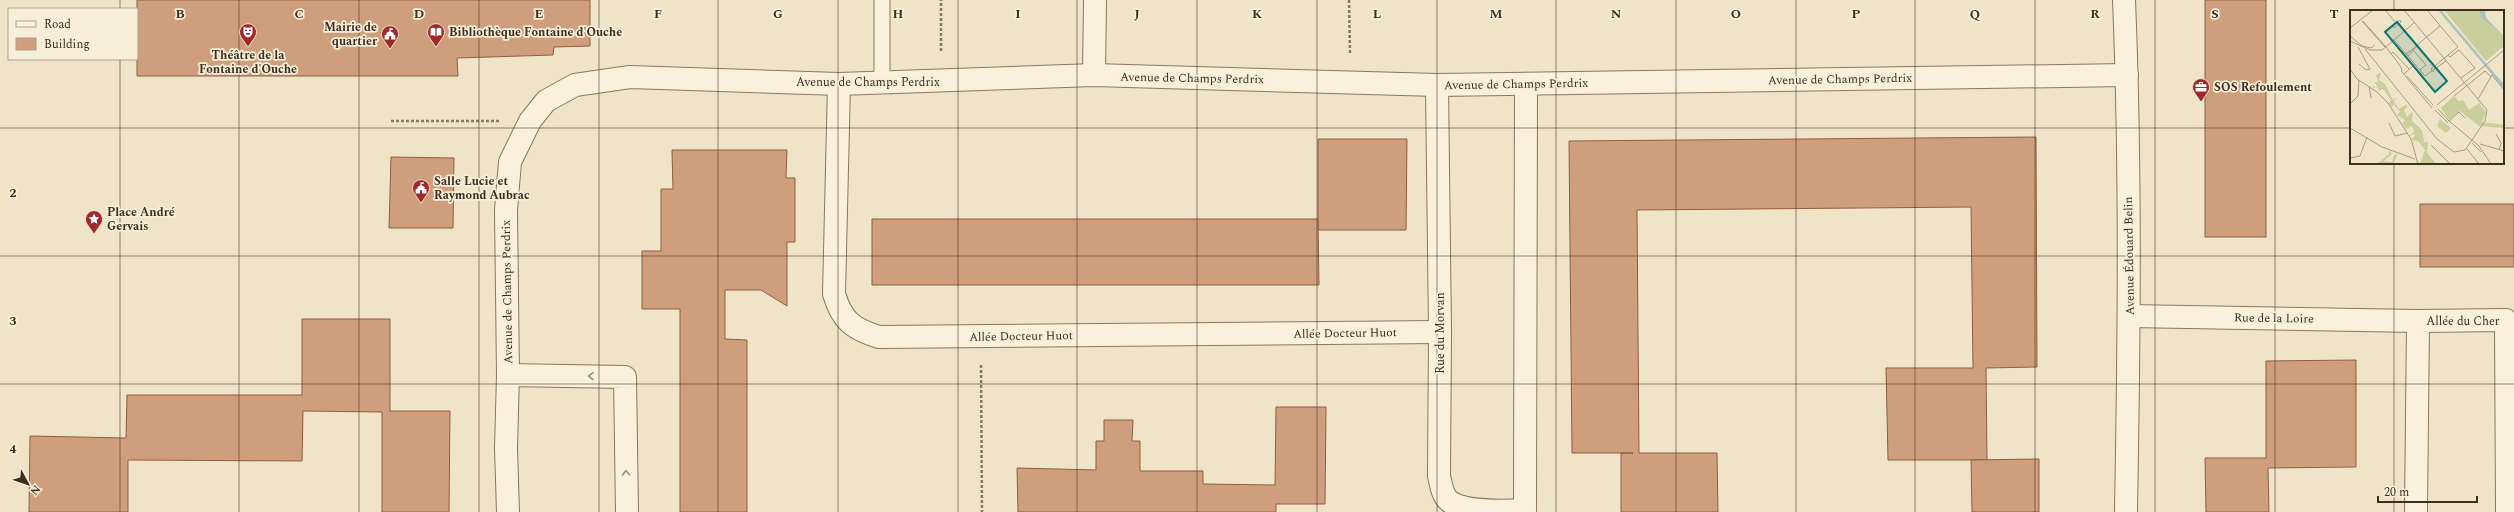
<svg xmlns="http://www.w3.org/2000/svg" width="2514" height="512" viewBox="0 0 2514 512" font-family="Spectral,serif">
<rect width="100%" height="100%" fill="#f0e4c8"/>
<g fill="#cf9f7d" stroke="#8d5f41">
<path d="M137,0H590V46L554,47L553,55L457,58L458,76H137Z"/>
<rect x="2205" y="0" width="61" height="237"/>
<path d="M2036,137L2037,367L1986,368L1987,460H1888L1886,368H1973L1971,207L1637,210L1639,453H1717L1718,512H1621V453H1633H1572L1569,141Z"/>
<path d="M1318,139H1407L1406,230H1318Z"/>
<path d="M672,150H787L786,178H795V242H787V306L761,290H725V339L747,340V512H680V309H642V251H661V189H673Z"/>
<path d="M391,157L454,158L453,228H389Z"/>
<rect x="2420" y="204" width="94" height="63"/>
<path d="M872,219H1318L1319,285H872Z"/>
<path d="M302,319H390V411H450L449,512H382V412L303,411L302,461L128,460V512H29L30,436L126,438L127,395H302Z"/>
<path d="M2356,360V467L2268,468L2269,512H2206L2205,458H2266V361Z"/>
<path d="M1276,407H1326L1325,504H1276V512H1018L1017,468L1096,470V441H1104V420H1133L1132,441H1140V471H1203V484L1275,485Z"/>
<path d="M2039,459V512H1972L1971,460Z"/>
</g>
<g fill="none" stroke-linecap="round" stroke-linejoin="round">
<g stroke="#8d765c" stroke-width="17">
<path id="lane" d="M882,0V83"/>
</g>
<g stroke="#8d765c" stroke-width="24">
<g id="street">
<path d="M2124,0C2131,171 2129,341 2126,512"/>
<path d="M1094,75L1095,0"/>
<path d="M839,84L834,294C842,321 853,329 879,337L1440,332"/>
<path d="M1437,85L1440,332L1439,476C1441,484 1442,495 1449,501C1464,512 1505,511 1525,510L1526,84"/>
<path d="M2129,316L2418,321"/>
<path d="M508,375L625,377L627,512"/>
<path d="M508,512L506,448L508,375L506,210L510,162L530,121L546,101L575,85L630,77L839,84L1094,75L1437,85L2127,75"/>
<path d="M2416,512L2418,321L2506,320L2507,512"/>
</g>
</g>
<g stroke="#8d765c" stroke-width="2.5" stroke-dasharray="3 2" stroke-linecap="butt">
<path d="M1349,0L1350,53"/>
<path d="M941,51V0"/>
<path d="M391,121H499"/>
<path d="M981,365L982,512"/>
</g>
<use href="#lane" stroke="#faf1dc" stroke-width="15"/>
<use href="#street" stroke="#faf1dc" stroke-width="22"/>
</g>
<defs><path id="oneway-chevron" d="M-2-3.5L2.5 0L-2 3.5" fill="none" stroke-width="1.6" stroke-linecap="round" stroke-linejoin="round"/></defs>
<g stroke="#9c907e">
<use href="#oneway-chevron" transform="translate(591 376) rotate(-179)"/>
<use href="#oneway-chevron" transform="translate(626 473) rotate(-91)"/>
</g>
<path fill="none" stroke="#3d2e20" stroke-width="1" stroke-opacity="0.55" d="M120,0V9M239,0V512M359,0V512M479,0V512M599,0V512M718,0V512M838,0V512M958,0V512M1077,0V512M1197,0V512M1317,0V512M1437,0V512M1556,0V512M1676,0V512M1796,0V512M1915,0V512M2035,0V512M2155,0V512M2275,0V512M2394,0V11M120,59V512M0,128H2351M2503,128H2514M2394,163V512M0,256H2514M0,384H2514"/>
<defs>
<g id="theatre-pin" transform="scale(0.9)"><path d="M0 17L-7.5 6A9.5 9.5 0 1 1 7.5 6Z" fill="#9e2a2b" stroke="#f7eed8"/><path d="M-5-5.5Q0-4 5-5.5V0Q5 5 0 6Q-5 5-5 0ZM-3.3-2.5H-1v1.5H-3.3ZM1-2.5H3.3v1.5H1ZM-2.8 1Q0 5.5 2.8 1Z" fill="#fff"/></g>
<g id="library-pin" transform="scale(0.9)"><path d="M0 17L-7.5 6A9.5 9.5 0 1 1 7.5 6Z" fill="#9e2a2b" stroke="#f7eed8"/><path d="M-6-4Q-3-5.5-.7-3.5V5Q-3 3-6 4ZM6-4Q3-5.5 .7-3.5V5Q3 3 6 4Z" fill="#fff"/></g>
<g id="civic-pin" transform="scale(0.9)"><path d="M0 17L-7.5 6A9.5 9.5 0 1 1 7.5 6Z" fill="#9e2a2b" stroke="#f7eed8"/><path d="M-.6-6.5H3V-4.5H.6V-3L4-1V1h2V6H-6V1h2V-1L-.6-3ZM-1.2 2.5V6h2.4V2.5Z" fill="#fff"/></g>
<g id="office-pin" transform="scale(0.9)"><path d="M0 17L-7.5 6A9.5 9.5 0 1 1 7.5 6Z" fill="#9e2a2b" stroke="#f7eed8"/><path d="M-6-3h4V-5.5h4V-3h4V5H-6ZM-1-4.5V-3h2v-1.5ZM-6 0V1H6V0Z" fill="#fff"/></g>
<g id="sight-pin" transform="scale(0.9)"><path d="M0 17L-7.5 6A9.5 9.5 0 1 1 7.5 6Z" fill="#9e2a2b" stroke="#f7eed8"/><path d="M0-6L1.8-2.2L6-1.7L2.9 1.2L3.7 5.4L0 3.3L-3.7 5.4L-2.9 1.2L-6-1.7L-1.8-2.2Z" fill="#fff"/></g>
</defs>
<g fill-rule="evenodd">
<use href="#theatre-pin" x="248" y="32"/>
<use href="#library-pin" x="436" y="32"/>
<use href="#civic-pin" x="390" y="34"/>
<use href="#office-pin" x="2201" y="87"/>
<use href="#civic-pin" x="421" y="188"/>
<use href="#sight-pin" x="94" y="219"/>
</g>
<g text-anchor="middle" stroke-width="3.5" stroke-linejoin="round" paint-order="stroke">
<g font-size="12" font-weight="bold" fill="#3d2e20" stroke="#f7eed8" text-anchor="start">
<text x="377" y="31" text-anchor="end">Mairie de<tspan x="377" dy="14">quartier</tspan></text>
<text x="449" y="36">Bibliothèque Fontaine d'Ouche</text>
<text x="248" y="59" text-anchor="middle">Théâtre de la<tspan x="248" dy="14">Fontaine d'Ouche</tspan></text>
<text x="2214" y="91">SOS Refoulement</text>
<text x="434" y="185">Salle Lucie et<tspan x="434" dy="14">Raymond Aubrac</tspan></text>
<text x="107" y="216">Place André<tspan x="107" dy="14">Gervais</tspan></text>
</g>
<g font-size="12" fill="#3d2e20" stroke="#f7eed8">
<text transform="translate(1192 78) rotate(1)" y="4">Avenue de Champs Perdrix</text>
<text transform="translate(1840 79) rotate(-1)" y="4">Avenue de Champs Perdrix</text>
<text x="868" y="86">Avenue de Champs Perdrix</text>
<text transform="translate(1516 84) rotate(-1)" y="4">Avenue de Champs Perdrix</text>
<text transform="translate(2129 256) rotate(-91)" y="4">Avenue Édouard Belin</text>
<text transform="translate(507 292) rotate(-91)" y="4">Avenue de Champs Perdrix</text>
<text transform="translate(2274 318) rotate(1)" y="4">Rue de la Loire</text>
<text x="2463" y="325">Allée du Cher</text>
<text transform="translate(1345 333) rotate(-1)" y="4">Allée Docteur Huot</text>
<text transform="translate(1440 333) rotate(-90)" y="4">Rue du Morvan</text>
<text transform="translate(1021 336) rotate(-1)" y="4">Allée Docteur Huot</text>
</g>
</g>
<g transform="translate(2350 10)">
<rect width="154" height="154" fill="#f0e4c8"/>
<path d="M94,0H129L131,8L154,26V36L136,51ZM31,62L29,70L35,74L43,90L48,87L44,91L49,99L57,94V97L54,100L57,107L63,101L62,111L72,120L74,132H78L77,143L86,154H70L75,140L68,131L62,130L65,125V124L59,126L64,122L63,118L60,116L57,120L52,113L55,110L47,105L50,102L43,94L42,98L39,93L41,90L34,80L31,79L30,82L28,78H23V75L25,78L28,77L24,72H28L26,65ZM104,86L109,91L113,90L119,100L129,93L136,102L132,112L154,115V118L129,116L110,101L99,110L91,98ZM90,109L101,118L96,123L87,116ZM39,140L42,144L34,151L42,152L44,145L48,144L44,153L27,154L39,144Z" fill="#c9cf9b"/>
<path d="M88,0H91L145,64L154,74V79ZM129,0H135L136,8L154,26L131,8Z" fill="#a9c4bc"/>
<path fill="none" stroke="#a89b85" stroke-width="1" d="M35,0L46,13M77,0L108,37L81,59L84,62M50,10L51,12L44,18L43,16ZM12,11L35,37M13,11L36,37L51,57L52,62L82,98M0,18L23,0M0,26L12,36L21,38L25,35M44,30L75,66L96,51M0,31L20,40H32L64,13M67,35L90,16M8,37L20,59L16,60L9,54M15,39L87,129L104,142L115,140L135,111L137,100L54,0M64,41L76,55L70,60M41,44L43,42L59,59M56,44L67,36L58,46M98,45L100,47L109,40L125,58L111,68M0,59L7,69L27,82L38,93L61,129L68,154M54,64L65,54M57,66L83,95M19,76L21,88M104,86L135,61L141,67M128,89L142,65L154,80M0,94L8,86L9,70M87,95L154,40M88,99L99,111L129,136L141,154M85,100L98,113M99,111L109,102L115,108M39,113L45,126L57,123M0,118L32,137L65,149M146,124L151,133L149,140M122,133L131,142M130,134L154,141M81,135L100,154M117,139L129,154M0,148L10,146L17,127"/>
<path fill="#0f766e" fill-opacity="0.15" stroke="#0f766e" stroke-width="2" d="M47,12L97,71L85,82L35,22Z"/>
<rect width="154" height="154" fill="none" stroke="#3d2e20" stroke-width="2"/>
</g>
<g font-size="13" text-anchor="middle" font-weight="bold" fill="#3d2e20" stroke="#f7eed8" stroke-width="3.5" stroke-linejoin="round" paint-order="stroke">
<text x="180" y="18">B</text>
<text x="299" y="18">C</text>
<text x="419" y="18">D</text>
<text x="539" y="18">E</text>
<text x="658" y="18">F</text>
<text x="778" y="18">G</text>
<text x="898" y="18">H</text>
<text x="1018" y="18">I</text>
<text x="1137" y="18">J</text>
<text x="1257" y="18">K</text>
<text x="1377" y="18">L</text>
<text x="1496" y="18">M</text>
<text x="1616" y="18">N</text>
<text x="1736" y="18">O</text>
<text x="1856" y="18">P</text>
<text x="1975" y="18">Q</text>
<text x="2095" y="18">R</text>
<text x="2215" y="18">S</text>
<text x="2334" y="18">T</text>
<text x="13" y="197">2</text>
<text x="13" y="325">3</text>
<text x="13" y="453">4</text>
</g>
<rect x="8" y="8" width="130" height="52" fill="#f7eed8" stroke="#ada18e"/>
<rect x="16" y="21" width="20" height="6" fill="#faf1dc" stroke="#ada18e"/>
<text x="44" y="28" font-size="12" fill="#3d2e20">Road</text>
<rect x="16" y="38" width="20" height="12" fill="#cf9f7d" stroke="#ada18e"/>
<text x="44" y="48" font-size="12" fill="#3d2e20">Building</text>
<g transform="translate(28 484) rotate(130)" stroke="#f7eed8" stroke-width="3" paint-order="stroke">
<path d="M0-3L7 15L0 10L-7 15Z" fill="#3d2e20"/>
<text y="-6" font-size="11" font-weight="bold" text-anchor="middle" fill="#3d2e20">N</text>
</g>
<path d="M2378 496v6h99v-6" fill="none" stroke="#3d2e20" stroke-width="2"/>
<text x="2384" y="496" font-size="12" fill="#3d2e20" stroke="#f7eed8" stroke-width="3" paint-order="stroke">20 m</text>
</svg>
